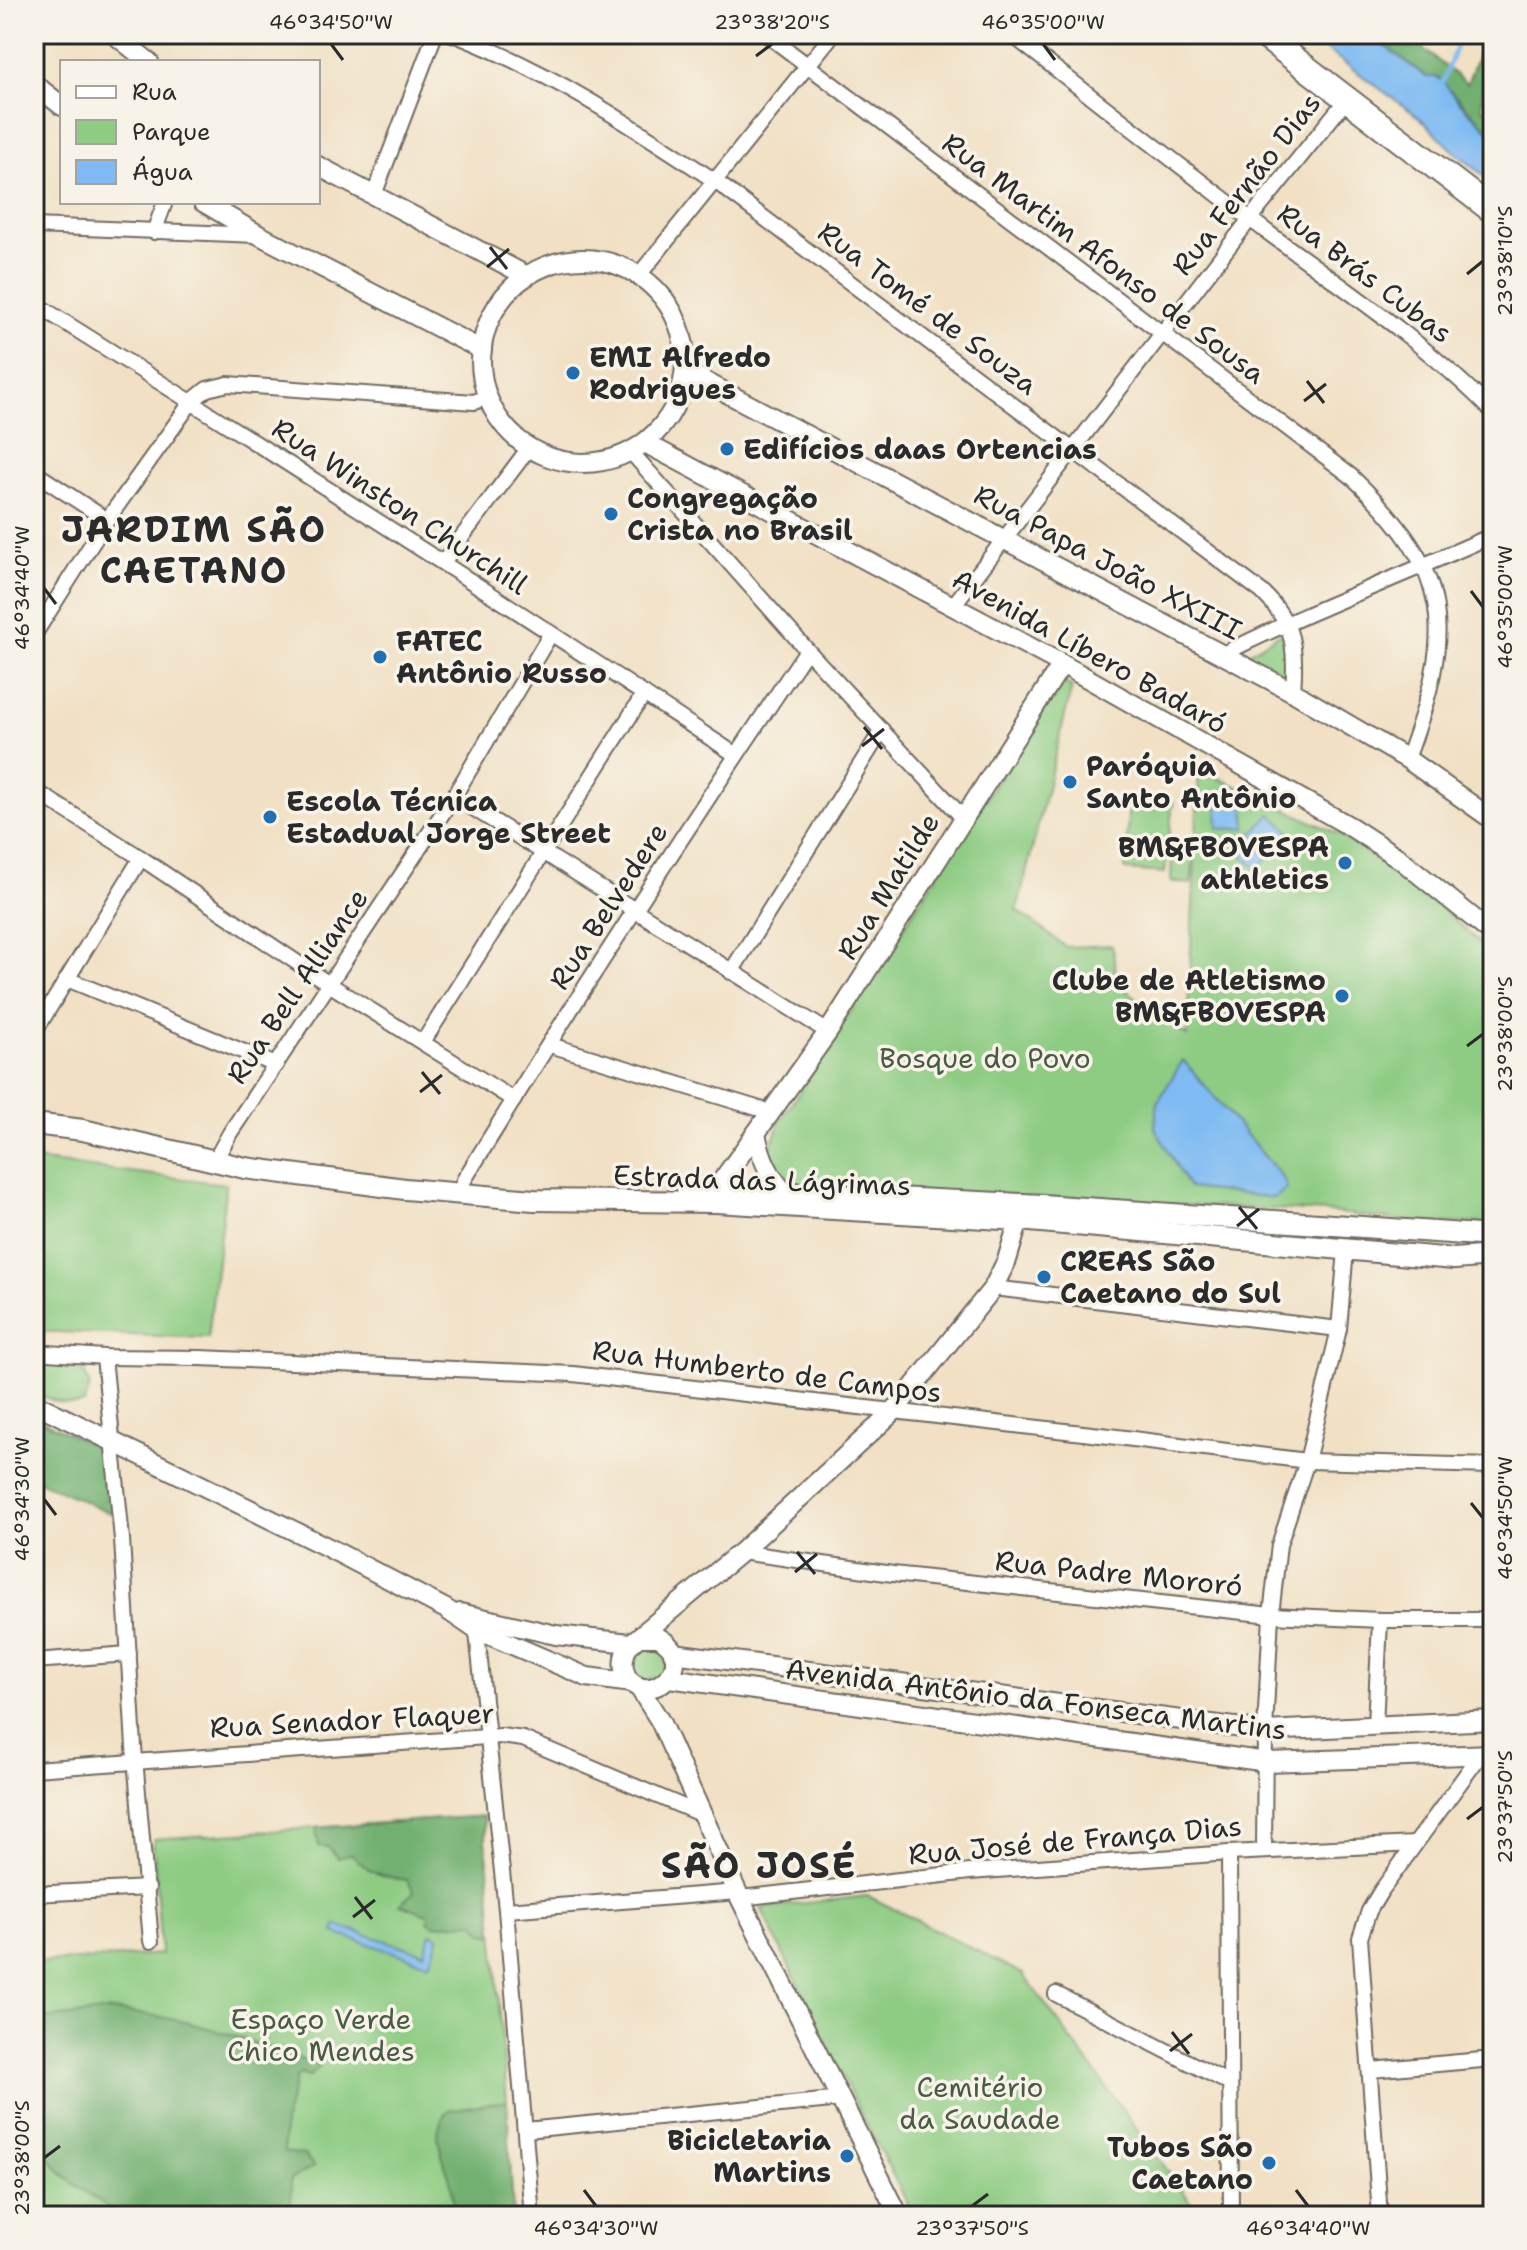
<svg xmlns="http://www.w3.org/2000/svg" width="1527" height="2250" viewBox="0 0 1527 2250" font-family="'Shantell Sans',sans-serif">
<rect width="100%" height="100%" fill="#f7f3e8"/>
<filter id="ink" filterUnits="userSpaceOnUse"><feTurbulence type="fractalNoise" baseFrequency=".0125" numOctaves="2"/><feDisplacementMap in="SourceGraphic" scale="16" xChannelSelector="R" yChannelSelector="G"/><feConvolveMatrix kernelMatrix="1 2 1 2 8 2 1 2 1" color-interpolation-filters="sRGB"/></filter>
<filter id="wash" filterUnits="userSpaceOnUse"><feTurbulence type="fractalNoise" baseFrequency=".006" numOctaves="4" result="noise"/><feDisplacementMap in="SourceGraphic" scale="32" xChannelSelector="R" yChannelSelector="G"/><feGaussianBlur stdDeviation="1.8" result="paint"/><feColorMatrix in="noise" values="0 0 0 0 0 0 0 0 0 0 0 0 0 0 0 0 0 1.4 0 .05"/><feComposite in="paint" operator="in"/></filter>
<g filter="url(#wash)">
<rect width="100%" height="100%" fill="#f1e0c4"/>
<g fill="#8ecc83" stroke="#5c7c57" stroke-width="2">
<path d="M1281,633L1288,658L1281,678L1245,655Z"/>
<path d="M1061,680L1072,687L1017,910L1066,947L1112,945L1117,983L1187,1036L1199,769L1339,834L1422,891L1493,955V1223H1422L1329,1212L786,1186C764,1159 768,1153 780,1122Z"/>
<path d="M1129,798L1173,802L1165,873L1125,870Z"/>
<path d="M1172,852L1194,853L1191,884L1171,882Z"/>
<path d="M34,1160L226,1184L208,1338L34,1331Z"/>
<path d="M34,1364L62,1365L84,1372L90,1386L84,1403C67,1409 50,1399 34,1392Z"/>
<path d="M651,1641L668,1658L663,1675L644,1681L632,1674C629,1650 628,1650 651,1641Z"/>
<path d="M484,1816L507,2101L513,2216H34V1963L161,1954L153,1839Z"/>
<path d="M868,1896L1023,1974L1201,2216H914L854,2100L761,1908Z"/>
</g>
<g fill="#72b071" stroke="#4e6e4e" stroke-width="2">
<path d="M1369,34H1405L1467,84L1486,34H1493V74L1482,80V107L1493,115V135L1451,91L1427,77Z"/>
<path d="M34,1417L105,1451L115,1515L34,1479Z"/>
<path d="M484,1816L493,1935L483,1933L474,1922L434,1925L428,1921L430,1915L400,1904L414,1892L407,1880C384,1877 367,1873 352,1854L338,1858L328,1847L319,1846L316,1828Z"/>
<path d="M110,2011C183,2014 252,2042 320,2066L309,2077L301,2074L296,2078L284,2122V2152L305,2155L314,2167L291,2179V2216H121L67,2179L34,2141V2020Z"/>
<path d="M507,2101L513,2216H456C454,2205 453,2194 451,2184C445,2157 427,2135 448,2110Z"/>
</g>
<g fill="#7fbbf2" stroke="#55738e" stroke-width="2">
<path d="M1305,34H1369L1426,77H1435L1443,81L1457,100L1493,135V183L1454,151L1420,118Z"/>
<path d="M1244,799L1246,828L1218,829L1217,801Z"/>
<path d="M1271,814L1291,833L1257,869L1237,850Z"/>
<path d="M1183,1060L1283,1178L1287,1188L1275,1198L1189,1188L1155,1128L1157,1103Z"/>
<path d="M336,1925L424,1953L431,1933L439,1936L430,1964L334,1933Z"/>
</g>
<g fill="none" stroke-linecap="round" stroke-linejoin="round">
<path stroke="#7fbbf2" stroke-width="4" d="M1442,84L1461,34"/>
</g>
</g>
<g filter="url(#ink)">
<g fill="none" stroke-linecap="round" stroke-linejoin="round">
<g stroke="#706a61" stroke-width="18">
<g id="minor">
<path d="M453,34C551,72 628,123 715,181L1262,592C1295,624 1296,648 1293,692"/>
<path d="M766,34L1351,476C1454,574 1455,629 1407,759"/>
<path d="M1011,34C1097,101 1183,169 1270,234C1346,290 1427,344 1493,412"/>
<path d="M374,195L435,34"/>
<path d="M34,226L257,235"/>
<path d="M154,232L165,202"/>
<path d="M639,275L833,34"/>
<path d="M34,303C270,451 504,601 736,755"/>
<path d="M631,452L807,650L964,819"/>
<path d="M34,472L107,520"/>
<path d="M443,562L529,448"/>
<path d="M952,607L1250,219L1347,99"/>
<path d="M34,635L107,520L192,401L207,389L228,384L474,402L487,397"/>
<path d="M1221,655C1310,610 1403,576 1493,535"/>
<path d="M34,790L141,858L329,984L514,1100"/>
<path d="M454,796L828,1032"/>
<path d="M731,972L882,730"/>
<path d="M67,979L276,1065"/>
<path d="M34,1033L141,858"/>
<path d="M423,1042L644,694"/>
<path d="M550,1045L770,1112"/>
<path d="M214,1162L230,1133L454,796L550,635"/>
<path d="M459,1194L464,1180C574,1001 689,825 807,650"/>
<path d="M993,1288L1339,1329"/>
<path d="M34,1352L104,1357L200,1358L573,1374L1109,1436L1307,1461L1493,1466"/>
<path d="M104,1357L122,1539L134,1747L151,1941"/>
<path d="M741,1552L893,1574L1271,1615L1380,1620H1493"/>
<path d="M476,1623L506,1910L532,2216"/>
<path d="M34,1661L129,1654"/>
<path d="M1375,1727L1380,1620"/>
<path d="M34,1769L501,1736L523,1739L705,1816"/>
<path d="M1264,1851L1265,1731L1271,1615L1279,1545L1307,1461L1339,1329L1346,1250"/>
<path d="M1229,1853L1231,2216"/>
<path d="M34,1894L148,1888"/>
<path d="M740,1898L970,1872L1229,1853L1415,1844"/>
<path d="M506,1910L738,1892"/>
<path d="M1056,1994L1229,2083"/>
<path d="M1371,2070L1493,2059"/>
<path d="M526,2130L842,2099"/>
<path d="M1380,2216L1360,1938L1369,1911L1381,1891L1481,1754"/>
</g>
</g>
<g stroke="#706a61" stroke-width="22">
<g id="tertiary">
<path d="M114,34L149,62"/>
<path d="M34,84L62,106"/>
<path d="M318,166L527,276"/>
<path d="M203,202L259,235L482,350"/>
<circle cx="583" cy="361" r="102"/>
<path d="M685,371L1293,692L1407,759L1493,820"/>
<path d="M645,443L1062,664L1351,827L1400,859L1493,934"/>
<path d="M756,1134C761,1157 768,1174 784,1192"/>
<path d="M709,1199L828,1032L1062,664"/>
<path d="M34,1403L329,1548L446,1609L475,1629L587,1677L632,1683"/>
<path d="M460,1613L556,1635L630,1643"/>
<path d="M639,1637H658C703,1662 647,1710 627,1677C621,1667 623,1657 628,1646L741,1552L893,1412L993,1288L1007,1260L1019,1220V1207"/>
<path d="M673,1653L1265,1731L1493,1720"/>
<path d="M669,1678L1267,1762L1493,1754"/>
<path d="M638,1686L660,1721L740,1898L899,2216"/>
</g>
</g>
<g stroke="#706a61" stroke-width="24">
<g id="secondary">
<path d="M34,1124L83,1130L245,1168L405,1189L534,1200L716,1202L1019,1220L1454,1259L1493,1256"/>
<path d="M687,1188L1042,1205L1493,1236"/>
</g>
</g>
<g stroke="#706a61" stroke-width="28">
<path id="primary" d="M1262,34L1493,211"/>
</g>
<use href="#minor" stroke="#fff" stroke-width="14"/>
<use href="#tertiary" stroke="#fff" stroke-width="18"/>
<use href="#secondary" stroke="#fff" stroke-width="20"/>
<use href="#primary" stroke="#fff" stroke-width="24"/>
</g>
</g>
<path fill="none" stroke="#2b2b2b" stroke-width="3" d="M331,44L343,60M1043,44L1055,60M756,56L772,44M490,247L507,269M487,267L509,249M1467,274L1483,261M1307,381L1324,403M1304,401L1326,384M44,588L56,604M1471,591L1483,607M864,727L882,749M862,746L884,729M1467,1046L1483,1034M422,1072L440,1094M420,1092L442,1075M1239,1207L1257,1229M1237,1226L1259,1209M44,1499L56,1515M1471,1503L1483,1518M797,1552L815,1574M795,1572L817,1554M1467,1819L1483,1807M355,1897L372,1919M353,1917L375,1900M1172,2032L1189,2054M1170,2051L1192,2034M44,2158L60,2146M584,2190L596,2206M1296,2190L1308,2206M972,2206L988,2194"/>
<g fill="#1f6fb2" stroke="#f7f3e8" stroke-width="3">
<circle cx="573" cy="373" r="8"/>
<circle cx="727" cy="449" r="8"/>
<circle cx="611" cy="514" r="8"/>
<circle cx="380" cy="657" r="8"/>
<circle cx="1070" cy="782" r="8"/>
<circle cx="270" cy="817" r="8"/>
<circle cx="1345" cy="863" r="8"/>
<circle cx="1342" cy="996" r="8"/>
<circle cx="1044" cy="1277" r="8"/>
<circle cx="847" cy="2156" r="8"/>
<circle cx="1269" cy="2163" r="8"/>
</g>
<g text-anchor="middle" stroke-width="7" stroke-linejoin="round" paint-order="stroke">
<g font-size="28" fill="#2b2b2b" stroke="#f7f3e8">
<text transform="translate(1246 184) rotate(-52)" y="10">Rua Fernão Dias</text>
<text transform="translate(1104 258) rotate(37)" y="10">Rua Martim Afonso de Sousa</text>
<text transform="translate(1365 273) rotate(37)" y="10">Rua Brás Cubas</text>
<text transform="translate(928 308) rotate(37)" y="10">Rua Tomé de Souza</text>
<text transform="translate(400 506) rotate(33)" y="10">Rua Winston Churchill</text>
<text transform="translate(1108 562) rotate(28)" y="10">Rua Papa João XXIII</text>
<text transform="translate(1090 651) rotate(29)" y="10">Avenida Líbero Badaró</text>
<text transform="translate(888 886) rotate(-58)" y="10">Rua Matilde</text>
<text transform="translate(608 906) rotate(-57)" y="10">Rua Belvedere</text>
<text transform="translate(297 986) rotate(-56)" y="10">Rua Bell Alliance</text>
<text transform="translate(762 1180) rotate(2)" y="10">Estrada das Lágrimas</text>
<text transform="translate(767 1371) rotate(7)" y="10">Rua Humberto de Campos</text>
<text transform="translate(1119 1573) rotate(6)" y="10">Rua Padre Mororó</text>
<text transform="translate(1036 1699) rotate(7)" y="10">Avenida Antônio da Fonseca Martins</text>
<text transform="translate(352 1720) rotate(-3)" y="10">Rua Senador Flaquer</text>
<text transform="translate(1075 1840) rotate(-5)" y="10">Rua José de França Dias</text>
</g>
<g font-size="28" font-weight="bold" fill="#2b2b2b" stroke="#f7f3e8" text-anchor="start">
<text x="589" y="367">EMI Alfredo<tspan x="589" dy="32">Rodrigues</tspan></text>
<text x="743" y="459">Edifícios daas Ortencias</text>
<text x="627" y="508">Congregação<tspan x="627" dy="32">Crista no Brasil</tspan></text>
<text x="396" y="651">FATEC<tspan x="396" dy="32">Antônio Russo</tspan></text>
<text x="1086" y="776">Paróquia<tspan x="1086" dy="32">Santo Antônio</tspan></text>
<text x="286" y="811">Escola Técnica<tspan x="286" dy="32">Estadual Jorge Street</tspan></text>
<text x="1329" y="857" text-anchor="end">BM&amp;FBOVESPA<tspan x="1329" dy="32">athletics</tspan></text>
<text x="1326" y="990" text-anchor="end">Clube de Atletismo<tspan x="1326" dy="32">BM&amp;FBOVESPA</tspan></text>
<text x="1060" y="1271">CREAS São<tspan x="1060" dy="32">Caetano do Sul</tspan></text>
<text x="831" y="2150" text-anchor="end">Bicicletaria<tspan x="831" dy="32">Martins</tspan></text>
<text x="1253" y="2157" text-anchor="end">Tubos São<tspan x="1253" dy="32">Caetano</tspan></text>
</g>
<g font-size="28" fill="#495b45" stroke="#f7f3e8">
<text x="985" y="1068">Bosque do Povo</text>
<text x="321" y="2029">Espaço Verde<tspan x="321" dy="32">Chico Mendes</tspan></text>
<text x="980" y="2097">Cemitério<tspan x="980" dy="32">da Saudade</tspan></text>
</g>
<g font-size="36" font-weight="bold" letter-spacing="2" fill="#2b2b2b" stroke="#f7f3e8">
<text x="194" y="542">JARDIM SÃO<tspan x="194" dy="41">CAETANO</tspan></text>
<text x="759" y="1878">SÃO JOSÉ</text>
</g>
</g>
<rect width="1527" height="2250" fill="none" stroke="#f7f3e8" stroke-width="88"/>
<rect x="60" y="60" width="260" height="144" fill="#f7f3e8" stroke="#a5a39c" stroke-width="2"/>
<rect x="76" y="86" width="40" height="12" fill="#ffffff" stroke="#a5a39c" stroke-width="2"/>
<text x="132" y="100" font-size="24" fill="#2b2b2b">Rua</text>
<rect x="76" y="120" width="40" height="24" fill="#8ecc83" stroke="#a5a39c" stroke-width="2"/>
<text x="132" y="140" font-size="24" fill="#2b2b2b">Parque</text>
<rect x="76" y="160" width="40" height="24" fill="#7fbbf2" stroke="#a5a39c" stroke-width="2"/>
<text x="132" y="180" font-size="24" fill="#2b2b2b">Água</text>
<rect x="44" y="44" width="1439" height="2162" fill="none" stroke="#2b2b2b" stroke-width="3"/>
<g font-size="20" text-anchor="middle" fill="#2b2b2b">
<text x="331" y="29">46°34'50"W</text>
<text x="772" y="29">23°38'20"S</text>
<text x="1043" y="29">46°35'00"W</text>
<text transform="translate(1505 261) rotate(-90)" y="7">23°38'10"S</text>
<text transform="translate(22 588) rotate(-90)" y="7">46°34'40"W</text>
<text transform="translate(1505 607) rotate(-90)" y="7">46°35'00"W</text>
<text transform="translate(1505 1034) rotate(-90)" y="7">23°38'00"S</text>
<text transform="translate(22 1499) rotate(-90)" y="7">46°34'30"W</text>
<text transform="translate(1505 1518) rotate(-90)" y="7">46°34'50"W</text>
<text transform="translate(1505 1807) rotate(-90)" y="7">23°37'50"S</text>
<text transform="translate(22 2158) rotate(-90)" y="7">23°38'00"S</text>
<text x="596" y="2235">46°34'30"W</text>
<text x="972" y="2235">23°37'50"S</text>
<text x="1308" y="2235">46°34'40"W</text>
</g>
</svg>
